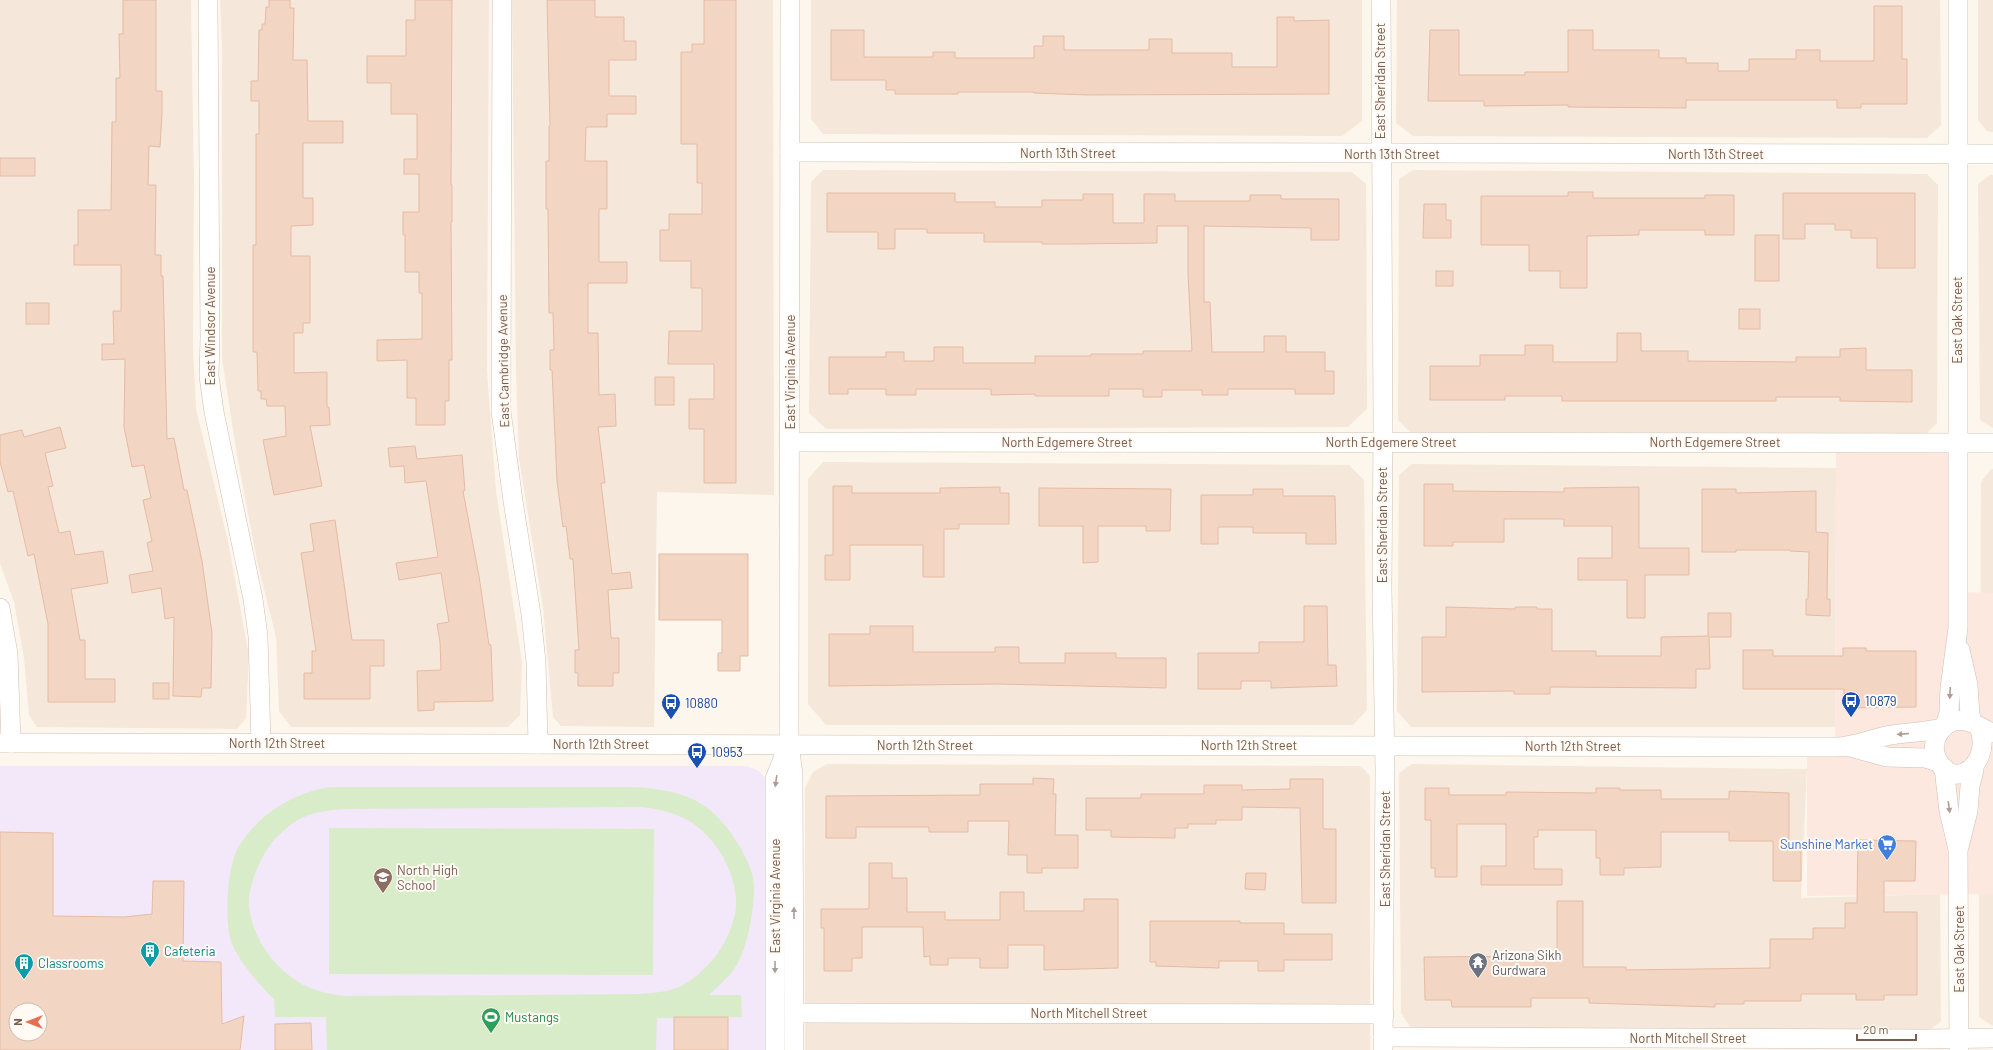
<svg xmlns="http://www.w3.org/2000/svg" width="1993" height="1050" viewBox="0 0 1993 1050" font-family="Barlow,sans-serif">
<rect width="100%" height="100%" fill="#fdf6ec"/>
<g fill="#f5e8da">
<path d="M0,0H191L194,181L193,347L196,409L228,541L249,656L246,718L237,729L37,727L29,715L24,658L14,602L0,563Z"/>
<path d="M220,0H489L487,371L496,491L522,662L520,715L508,727H291L279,711L276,637L257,561L237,455L222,359V48Z"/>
<path d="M512,0H773L774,495L657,492L654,727L561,726L553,717L543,608L519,458L516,374Z"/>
<path d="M811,0H1362V121L1342,136L823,134L811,119Z"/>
<path d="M1397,0H1940L1941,125L1927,138L1413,136L1396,123Z"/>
<path d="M1978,0H1993V132L1987,131L1978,120Z"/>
<path d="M823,170L1352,172L1366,184L1367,409L1348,427L826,429L809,413L811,182Z"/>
<path d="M1413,170L1927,174L1938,185L1937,423L1927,433L1410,432L1398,420L1399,179Z"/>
<path d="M1990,175H1993V428L1980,420L1978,184Z"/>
<path d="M823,462L1349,465L1364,480L1367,710L1353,725H826L808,704V479Z"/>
<path d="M1412,464L1836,468L1835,727H1411L1397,711L1399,475Z"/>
<path d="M1991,469H1993V723L1980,706L1981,482Z"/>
<path d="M827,764L1359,766L1365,770L1370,777V1050H805V788L813,772Z"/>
<path d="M1412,764L1807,769L1801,898L1940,894L1941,1021L1929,1031L1411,1028L1401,1013L1399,773Z"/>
<path d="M1979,894H1993V1026L1979,1017Z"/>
</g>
<path fill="#fde8e0" d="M1836,442H1958L1957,592L1993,593V894L1807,896V747H1835Z"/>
<path fill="#f3e8fa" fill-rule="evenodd" d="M0,766H747L759,771L765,778L766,1050H0ZM16,1010H40V1034H16Z"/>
<g fill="#d8ecc9" fill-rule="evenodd">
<path d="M331,787H636C660,789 683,792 703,805C724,818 747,853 753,877C757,898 748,948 736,966C730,977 718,986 709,995H741L742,1017L657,1018L656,1050H327L326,1017H275L274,999C260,986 235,957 230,938C225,916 227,868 238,848C257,815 294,792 331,787ZM642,807C659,809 676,813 691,822C716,839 734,869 736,899C738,919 723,951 708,965C700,973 690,982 679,987C667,992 653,993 640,994L346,996C329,994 312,991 297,981C272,966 252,936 249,906C247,887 262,853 275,839C283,831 294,821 304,817C316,812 330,810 343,809Z"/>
<path d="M329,828L654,829L653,975L329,974Z"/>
</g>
<g fill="#f3d5c3" stroke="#e6bba3" fill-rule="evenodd">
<path d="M123,0H156V91H162V113L160,147L149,146L148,185H156L155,255H161V276H163L167,439L174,438L184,490H187L202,561L212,633L211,688H202L201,697L173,696L174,617L165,619L161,588L132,593L129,575L153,571L147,543L152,541L143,500L151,498L144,465L132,467L124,427L125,359L102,360V344H114L113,311H121V265H74V245H78V210H111L112,122H116V78H120L119,34H123Z"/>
<path d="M269,0H290V8H294L293,60H307L308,121H343V143H303V198H313V225L291,226V256H310V323H303V333H294V373L327,372V407H329L330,425L310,426L322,486L274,495L263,440L286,436L285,406H267L266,399H261V391H258L257,352H253V245H256V134H259V101H251V81H258L259,30H262V24H265L266,7H269Z"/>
<path d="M415,0H452L451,185H452V222H451L452,360H449V401H445V425H416V398H407V360L377,361V340L422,339V293H419V272H405V235H403V212H419V174H404V159H417V114H391V83H367V56H406V20H415Z"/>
<path d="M547,0H595V17H624V41H636V60H609V96H636V114H607V127H586L585,161H607V209H599V262H627V283H588V333H598L599,395L615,394L616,426L598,427L605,483H601L612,574L630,572L632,588L608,590L611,638H619V673H613V686H578V673H575V650H579L573,559H570L566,526L563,527L557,481L552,370H550V350H554L553,313H549L548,209H546V161H549V126H550Z"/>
<path d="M704,0H736V483H704V429H689V399H714V364H668L669,331H702V288H691V261H660V230H669V214H702V183H697V144H681V52H692V44H704Z"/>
<path d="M1874,6H1902V59H1907V104H1861V108H1837V100H1686V108L1568,107V105L1484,106V101H1428L1430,30H1459V75H1525V72H1568V30H1593V50H1659V58H1686V63H1718V71H1749V59H1796V50H1820V61H1874Z"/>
<path d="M1277,17H1294V21L1329,20V94L1088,95L1034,93V92H958V94H895V90H886V80H831V30H864V57H933V52H955V58H1034V46H1043V36H1064V50H1149V39H1172V53H1232V67H1277Z"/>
<rect x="0" y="158" width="35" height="18"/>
<path d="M1568,192H1593V198H1705V195H1734V235H1705V230H1639V235L1587,236V288H1560V271H1529V245H1481V196H1568Z"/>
<path d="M827,193H955V202H995V207H1042V200H1083V194H1113V223H1144V194H1175V201H1250V195H1281V199H1339V240H1311V228L1204,226V302H1210L1212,352H1264V336H1286V352H1325V371H1334V394H1295V389H1228V395H1202V390H1162V397H1143V389H1109V396H1035V394L991,395V389H916V395H886V389H848V394H829V357H886V352H904V361H934V347H963V363H1035V356H1091V354H1143V351H1192L1188,274V226H1157V243L1073,244H1042V242H984V233H927V229H895V249H878V232H827Z"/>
<path d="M1783,193H1915V268H1877V238H1851V230H1835V224H1805V239H1783Z"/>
<path d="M1424,204H1446V220H1451V238H1423Z"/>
<rect x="1755" y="235" width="24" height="46"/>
<rect x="1436" y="271" width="17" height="15"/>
<rect x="26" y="303" width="23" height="21"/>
<rect x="1739" y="309" width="21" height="20"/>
<path d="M1617,333H1641V351H1688V361L1796,362V357H1840V349L1866,348V370H1912V402L1840,401V397H1776V401H1562V396H1505V400H1430V366H1480V355H1525V345H1553V362H1617Z"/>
<rect x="655" y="377" width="19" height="28"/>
<path d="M60,427L66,448L45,453L53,486L48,487L59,533L70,531L75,555L103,551L108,583L71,589L80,640H85V679H115V702H48V624L34,554L28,556L13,491L8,492L0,462V435L22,430L24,437Z"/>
<path d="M415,446L417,459L462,455L465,490L463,491L479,576L489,645H491L493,701L434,702V710L418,711L417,671L441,670L440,642L437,624L449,622L441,573L399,580L396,563L438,557L426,481L405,483L404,466L390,467L388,448Z"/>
<path d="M1424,484H1453V491L1564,492V488L1639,487V548H1689V575H1645V618H1627V580H1578V558H1612V526H1564V519H1504V542H1453V546H1424Z"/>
<path d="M833,486H852V493H940V488L1000,487V493H1009V524H959V529H944V577H923V545H850V580H825V555H833Z"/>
<path d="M1039,488L1171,489L1170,531H1146V526H1098V562L1083,563V526H1039Z"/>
<path d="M1253,489H1283V496H1335L1336,544H1306V533H1253V527H1218V544H1201V495H1253Z"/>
<path d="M1702,489H1736V493L1816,491V532L1828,533L1827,599H1830V616L1806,615V599H1808L1809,552L1790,551V550H1736V552H1702Z"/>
<path d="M335,520L352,640H384V666H370V699H304V673H312V651H316L301,553L314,551L310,524Z"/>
<path d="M659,554H748V656H740V671H718V653H722V620H659Z"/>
<path d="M1304,606H1327L1328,665H1336L1337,686L1271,688V681H1241V689H1198V653H1259V642H1304Z"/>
<path d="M1446,607L1515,609V607H1537V609H1552V651H1596V656H1661V637L1708,636V613H1731V637H1709L1710,669H1696V688L1550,687V694H1514V691L1422,692V637H1446Z"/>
<path d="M870,626H913V652H995V647H1019V663H1065V653H1116V658H1166V688L997,684L829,686V634H870Z"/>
<path d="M1843,648H1866V651H1916V707L1844,708V689H1743V650H1773V656H1843Z"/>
<rect x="153" y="683" width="16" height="16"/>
<path d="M1033,778L1054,779L1053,794H1056L1055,835H1078V868H1042V873H1027V855H1008L1009,821H968V832H929V827H856V838H826V796L980,795V784H1033Z"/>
<path d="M1290,779H1323V829H1336V903H1302L1300,808L1242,807V820H1216V824H1188V828H1175V838L1111,837V830H1086V798H1141V794H1204V785H1242V790L1290,789Z"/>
<path d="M1425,788H1449V795H1506V792L1596,793V788H1620V790H1661V799H1729V791L1789,793V844H1801V881H1773V841H1729V832H1661V867L1624,868V875H1600V858H1596V830H1538V837H1534V869H1562V885H1481V866H1506V824H1457V877H1435V868H1431V820H1425Z"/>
<path d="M0,832L53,833V916L124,917L152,914L153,881H184L183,961L221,962L222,1024L244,1016L240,1050H0ZM16,1010H40V1034H16Z"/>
<path d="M1858,840L1916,841L1915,881H1884V912H1917V995H1884V1000H1856V994H1801V1001H1744V1004H1715V1007L1589,1003V998H1531V1007H1452L1451,1000H1425L1424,957L1557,956V901H1583V967H1626V970L1770,968V939H1813V928H1845V903H1857Z"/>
<path d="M869,863H892V878H907V912H945V920H1000V892H1024V911H1084V899H1118V968L1044,970V945H1008V968H980V958H948V965H930V956L924,957L923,927H862V958H852V971H824V928H821V909H869Z"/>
<path d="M1246,873H1266L1265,890L1245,889Z"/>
<path d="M1150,921H1240V923H1284V934H1332V960H1284V971H1258V961H1219V968L1156,966V962H1150Z"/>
<rect x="674" y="1017" width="54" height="33"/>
<path d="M311,1023L312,1050H275V1024Z"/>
</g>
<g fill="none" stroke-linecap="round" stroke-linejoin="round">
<g stroke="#d1beb0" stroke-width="20">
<g id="minor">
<path d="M208,0L210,338L209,376L214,412L253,599L258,636L261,743"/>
<path d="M502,0L501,411L513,501L531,614L536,662L538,744"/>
<path d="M790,0L789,744L793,774L794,1050"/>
<path d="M1381,0L1383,426L1382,589L1385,769L1383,1050"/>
<path d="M790,152L1993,154"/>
<path d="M790,442L1993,443"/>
<path d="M0,608L8,654L11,743"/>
<path d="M1960,650L1968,685L1970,715L1973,723"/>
<path d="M1945,726L1949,713L1950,688L1958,628V0"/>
<path d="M1979,727C1993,761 1956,793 1938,761C1927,742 1943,717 1965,721C1975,722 1983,730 1993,733"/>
<path d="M0,743L1835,747C1853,747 1868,740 1886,736C1905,732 1923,733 1942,728"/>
<path d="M1850,747L1887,757L1925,758L1938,762"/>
<path d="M1944,768L1949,811L1958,849L1959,1049"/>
<path d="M1959,847L1968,811L1970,786L1974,770"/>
<path d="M794,1013L1384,1014"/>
<path d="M1383,1037L1927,1039L1993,1038"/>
<path d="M775,1050V779L788,746"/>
</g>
</g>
<use href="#minor" stroke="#fff" stroke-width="19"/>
</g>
<defs><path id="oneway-solid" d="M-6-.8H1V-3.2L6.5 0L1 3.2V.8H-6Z"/></defs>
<g fill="#af9d94">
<use href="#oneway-solid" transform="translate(1950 693) rotate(93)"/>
<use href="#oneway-solid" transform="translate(1903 734) rotate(175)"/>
<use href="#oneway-solid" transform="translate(776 781) rotate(98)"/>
<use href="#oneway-solid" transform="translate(1949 807) rotate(82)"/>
<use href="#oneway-solid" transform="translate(794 913) rotate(-90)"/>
<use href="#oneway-solid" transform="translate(775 967) rotate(90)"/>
</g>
<defs>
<g id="bus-pin" transform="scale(1)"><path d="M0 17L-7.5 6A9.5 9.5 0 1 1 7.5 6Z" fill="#1a4fb4" stroke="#fffaf3"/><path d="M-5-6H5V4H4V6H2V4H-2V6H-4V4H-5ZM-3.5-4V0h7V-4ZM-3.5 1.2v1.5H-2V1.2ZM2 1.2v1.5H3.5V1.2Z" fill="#fff"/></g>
<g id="supermarket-pin" transform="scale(1)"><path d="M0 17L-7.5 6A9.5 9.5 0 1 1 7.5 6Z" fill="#3f7fe0" stroke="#fffaf3"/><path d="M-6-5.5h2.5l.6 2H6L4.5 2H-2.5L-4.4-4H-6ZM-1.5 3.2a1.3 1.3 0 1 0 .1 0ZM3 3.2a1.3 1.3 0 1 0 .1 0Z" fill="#fff"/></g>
<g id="school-pin" transform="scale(1)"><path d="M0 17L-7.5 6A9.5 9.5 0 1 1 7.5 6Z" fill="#8d6e63" stroke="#fffaf3"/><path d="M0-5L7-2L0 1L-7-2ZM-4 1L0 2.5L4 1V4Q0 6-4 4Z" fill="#fff"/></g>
<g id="building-pin" transform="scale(1)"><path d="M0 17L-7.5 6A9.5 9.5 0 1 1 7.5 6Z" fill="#0f9aa8" stroke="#fffaf3"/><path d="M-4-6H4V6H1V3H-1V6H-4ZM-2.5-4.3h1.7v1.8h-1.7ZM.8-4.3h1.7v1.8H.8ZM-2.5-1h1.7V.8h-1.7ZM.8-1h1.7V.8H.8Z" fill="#fff"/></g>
<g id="temple-pin" transform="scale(1)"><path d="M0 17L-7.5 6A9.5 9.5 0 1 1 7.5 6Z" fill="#6b7280" stroke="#fffaf3"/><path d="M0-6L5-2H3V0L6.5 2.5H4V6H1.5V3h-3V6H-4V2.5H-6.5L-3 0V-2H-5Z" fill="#fff"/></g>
<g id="stadium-pin" transform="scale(1)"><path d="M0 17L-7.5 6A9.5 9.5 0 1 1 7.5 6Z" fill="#2e9e5b" stroke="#fffaf3"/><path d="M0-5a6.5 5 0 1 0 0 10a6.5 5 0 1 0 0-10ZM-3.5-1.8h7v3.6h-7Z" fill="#fff"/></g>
</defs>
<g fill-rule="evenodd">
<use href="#bus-pin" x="1851" y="701"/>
<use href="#bus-pin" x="671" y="703"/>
<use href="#bus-pin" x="697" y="752"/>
<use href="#supermarket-pin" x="1887" y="844"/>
<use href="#school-pin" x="383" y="877"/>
<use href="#building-pin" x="150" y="951"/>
<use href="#temple-pin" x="1478" y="962"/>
<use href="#building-pin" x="24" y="963"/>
<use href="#stadium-pin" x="491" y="1017"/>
</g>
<g text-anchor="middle" stroke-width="4" stroke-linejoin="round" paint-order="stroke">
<g font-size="13" fill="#7a5c4d" stroke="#fffaf3">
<text transform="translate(1380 81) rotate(-90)" y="5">East Sheridan Street</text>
<text x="1068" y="158">North 13th Street</text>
<text x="1392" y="159">North 13th Street</text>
<text x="1716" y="159">North 13th Street</text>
<text transform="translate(1957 320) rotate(-90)" y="5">East Oak Street</text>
<text transform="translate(210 326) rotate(-90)" y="5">East Windsor Avenue</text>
<text transform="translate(503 361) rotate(-91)" y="5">East Cambridge Avenue</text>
<text transform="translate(790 372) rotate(-90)" y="5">East Virginia Avenue</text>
<text x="1067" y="447">North Edgemere Street</text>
<text x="1391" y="447">North Edgemere Street</text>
<text x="1715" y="447">North Edgemere Street</text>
<text transform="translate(1382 525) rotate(-90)" y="5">East Sheridan Street</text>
<text x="277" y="748">North 12th Street</text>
<text x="601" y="749">North 12th Street</text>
<text x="925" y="750">North 12th Street</text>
<text x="1249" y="750">North 12th Street</text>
<text x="1573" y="751">North 12th Street</text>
<text transform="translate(1385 849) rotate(-90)" y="5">East Sheridan Street</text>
<text transform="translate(775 896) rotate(-90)" y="5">East Virginia Avenue</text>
<text transform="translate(1959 949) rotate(-90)" y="5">East Oak Street</text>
<text x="1089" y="1018">North Mitchell Street</text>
<text x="1688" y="1043">North Mitchell Street</text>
</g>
<g font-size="13" fill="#164399" stroke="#fffaf3" text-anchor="start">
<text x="1865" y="706">10879</text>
<text x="685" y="708">10880</text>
<text x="711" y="757">10953</text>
</g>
<g font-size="13" fill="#366cbe" stroke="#fffaf3" text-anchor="end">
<text x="1873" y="849">Sunshine Market</text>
</g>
<g font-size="13" fill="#785e54" stroke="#fffaf3" text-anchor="start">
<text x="397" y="875">North High<tspan x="397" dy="15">School</tspan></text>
</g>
<g font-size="13" fill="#0d838f" stroke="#fffaf3" text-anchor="start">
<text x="164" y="956">Cafeteria</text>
<text x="38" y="968">Classrooms</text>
</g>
<g font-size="13" fill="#5b616d" stroke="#fffaf3" text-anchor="start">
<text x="1492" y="960">Arizona Sikh<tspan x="1492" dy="15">Gurdwara</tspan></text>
</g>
<g font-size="13" fill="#27864d" stroke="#fffaf3" text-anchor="start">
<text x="505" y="1022">Mustangs</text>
</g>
</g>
<g transform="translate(28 1022) rotate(270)"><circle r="19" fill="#fffaf3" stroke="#cabbb1"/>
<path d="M0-3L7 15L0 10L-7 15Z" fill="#e76f51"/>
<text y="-6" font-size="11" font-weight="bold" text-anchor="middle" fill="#7a5c4d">N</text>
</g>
<path d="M1857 1034v6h59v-6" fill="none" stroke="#7a5c4d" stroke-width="2"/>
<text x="1863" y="1034" font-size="12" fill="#7a5c4d" stroke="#fffaf3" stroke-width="3" paint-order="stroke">20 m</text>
</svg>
